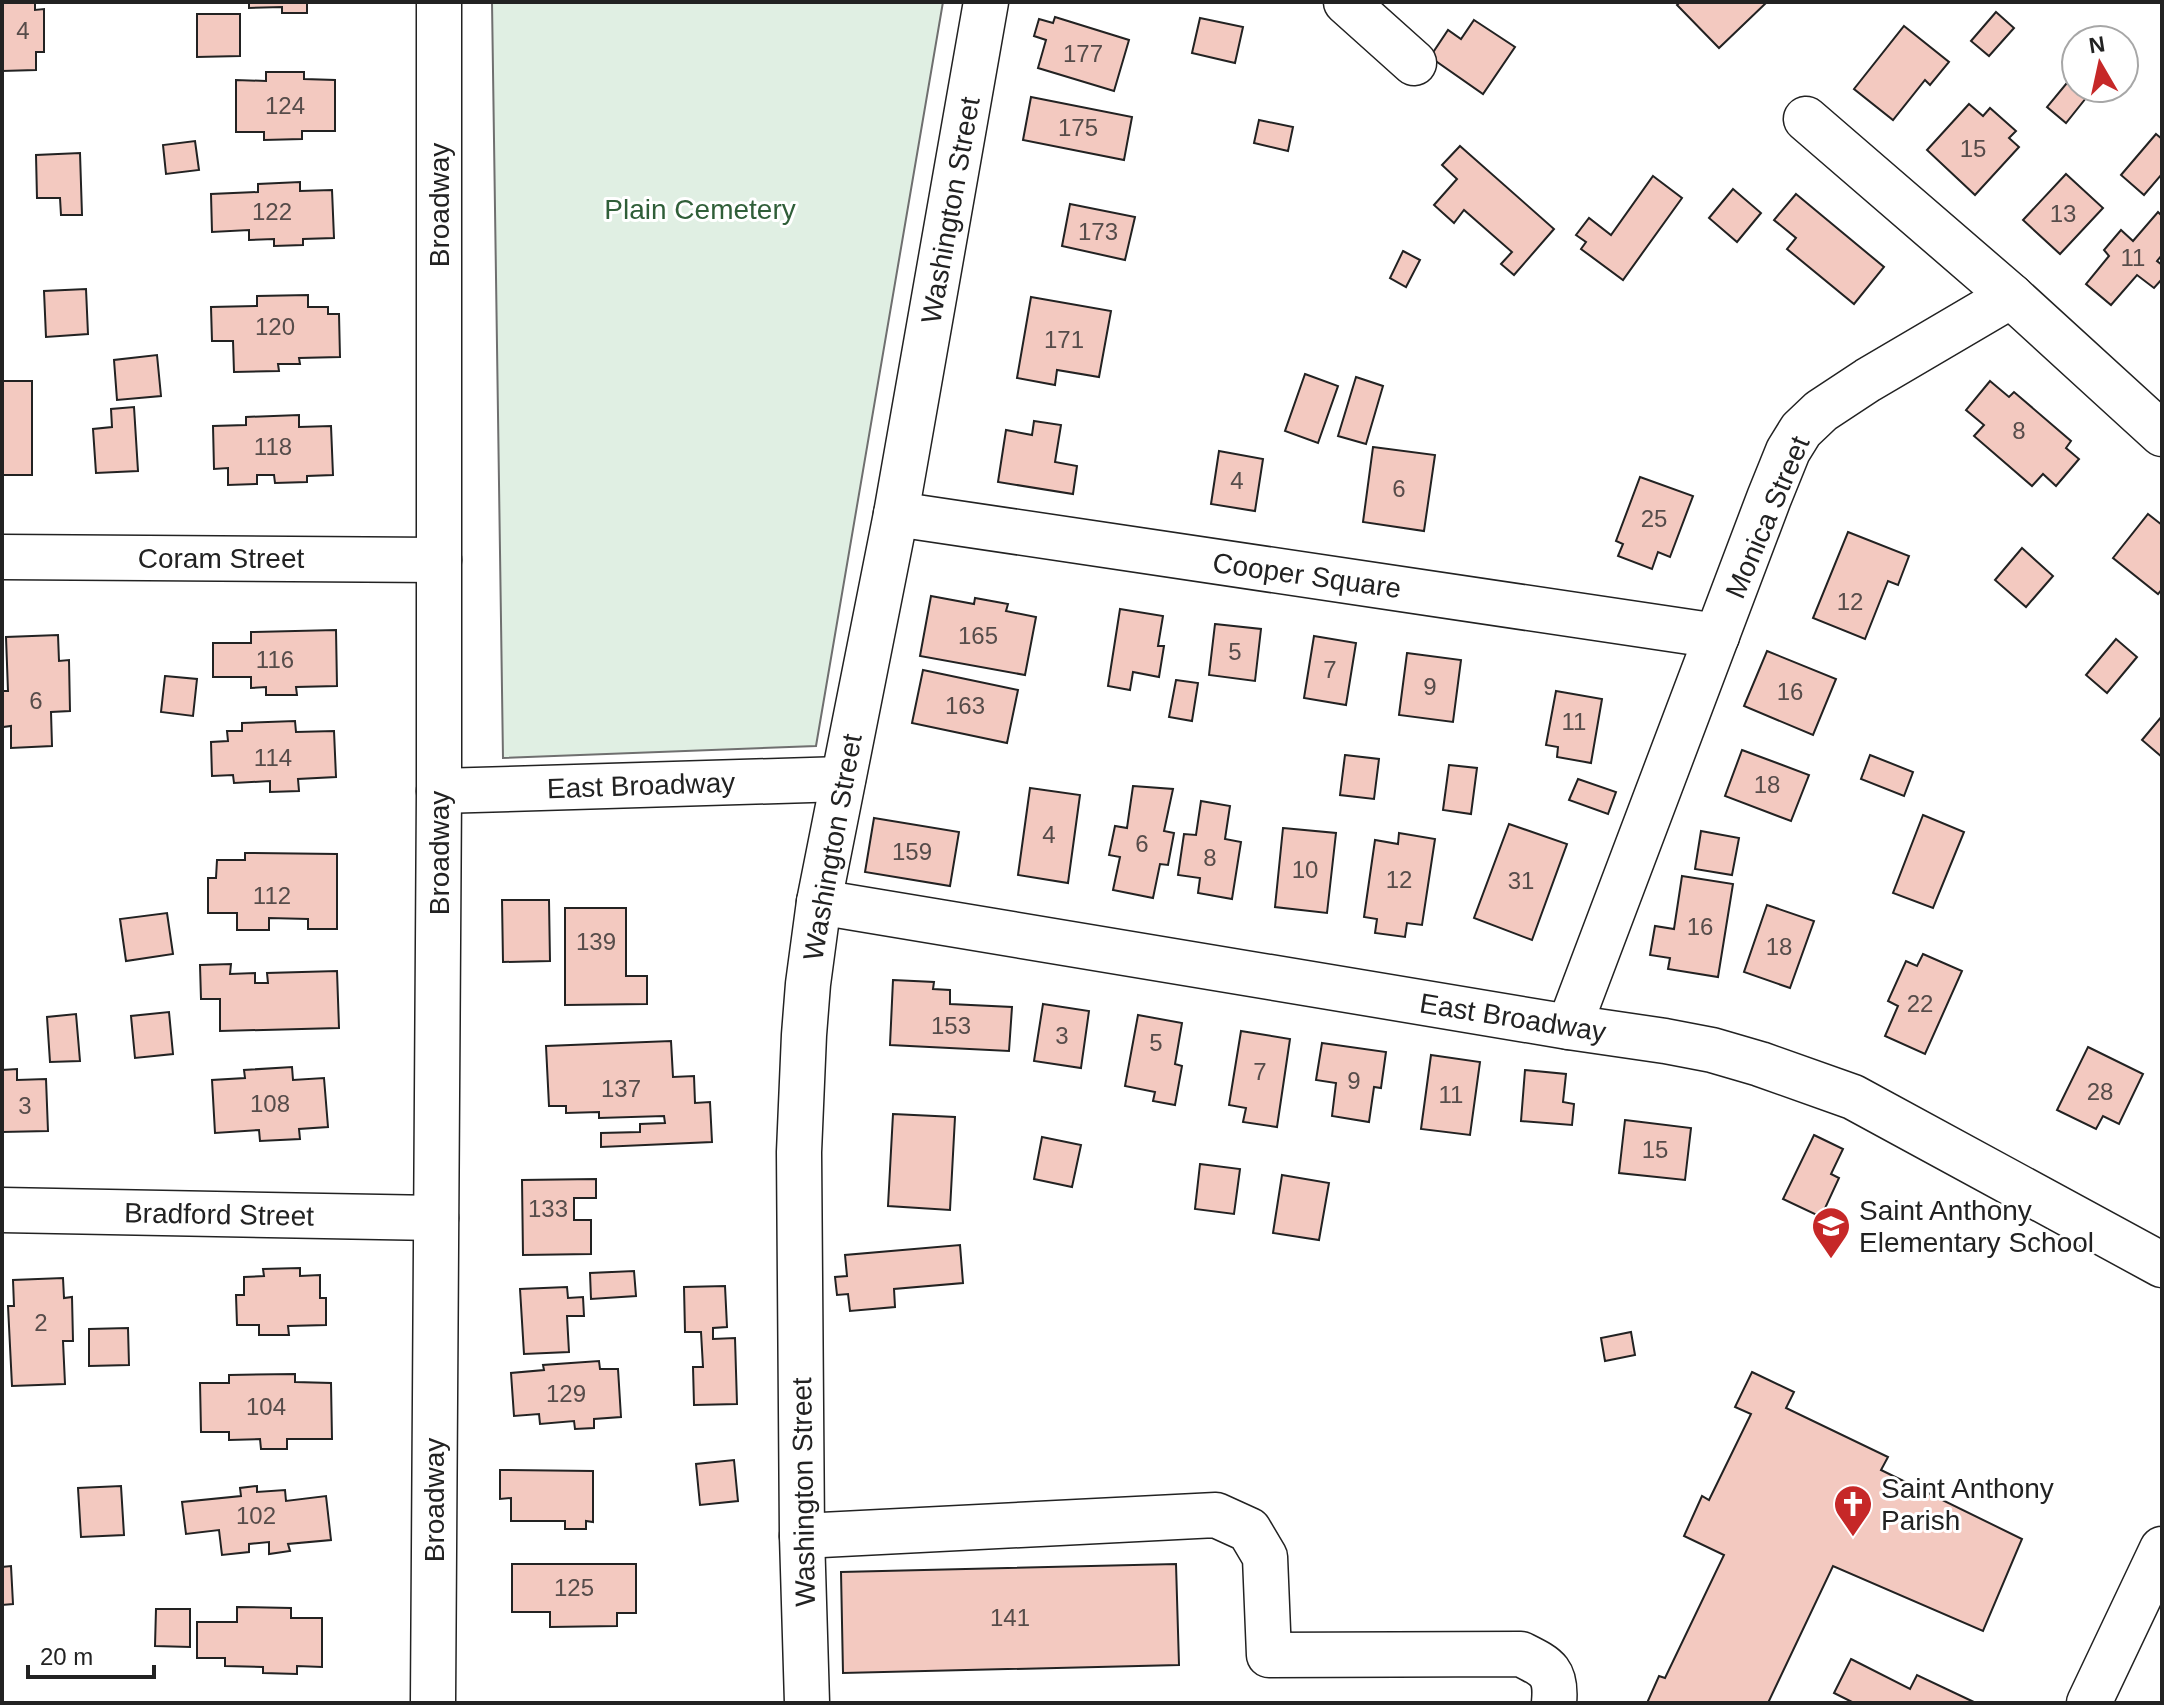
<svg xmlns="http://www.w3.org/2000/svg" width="2164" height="1705" viewBox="0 0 2164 1705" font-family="Helvetica,sans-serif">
<rect width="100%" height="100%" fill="#fff"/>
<path fill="#e0efe3" stroke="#6f6f6f" stroke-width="2" d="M492,2H943L816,746L503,758Z"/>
<g fill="#f3c9c0" stroke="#222" stroke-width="2">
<path d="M2,2H35V10L44,9V52H36V70L2,71Z"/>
<path d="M249,2H307V13H282V7L249,8Z"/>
<path d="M1680,2H1767L1719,48L1677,5Z"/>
<path d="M1996,12L2014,28L1989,56L1971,41Z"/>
<path d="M197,14H240V56L197,57Z"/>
<path d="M1055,17L1129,40L1114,91L1038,68L1046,40L1034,36L1039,19L1053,23Z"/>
<path d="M1200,18L1243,27L1235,63L1192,53Z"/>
<path d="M1474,20L1515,47L1483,94L1430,57L1448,30L1461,39Z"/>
<path d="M1904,26L1949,62L1930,85L1925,80L1893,120L1854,89Z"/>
<path d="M266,72H304V79L335,80V131H302V139L264,140V132H236V80L266,81Z"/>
<path d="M2071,78L2076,82V88H2084L2090,93L2066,123L2047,107Z"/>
<path d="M1031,97L1132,117L1124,160L1023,140Z"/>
<path d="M1969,104L1983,116L1990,108L2016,131L2009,138L2019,147L1975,195L1927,150Z"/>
<path d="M1259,120L1293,127L1288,151L1254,143Z"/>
<path d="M2156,134L2162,139V174L2144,195L2121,175Z"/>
<path d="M195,141L199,170L166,174L163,145Z"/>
<path d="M1460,146L1554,229L1514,275L1501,264L1512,252L1464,210L1454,223L1434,205L1457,179L1442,165Z"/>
<path d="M80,153L82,215H61L60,198H37L36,155Z"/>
<path d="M2066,174L2103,208L2060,254L2023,220Z"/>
<path d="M1653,176L1682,198L1623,280L1581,249L1586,242L1576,235L1589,218L1611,235Z"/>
<path d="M300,182V191L332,190L334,238L303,239V245L274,246V239L249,240V230L212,232L211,194L258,192V184Z"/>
<path d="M1733,189L1761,213L1737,242L1709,218Z"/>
<path d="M1796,194L1884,267L1854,304L1787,249L1796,238L1774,220Z"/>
<path d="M1070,204L1135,217L1125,260L1062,246Z"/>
<path d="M2158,212L2162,216V255L2157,261L2162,265V279L2154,288L2137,275L2111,305L2086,284L2109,256L2104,250L2121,230L2133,241Z"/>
<path d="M1403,251L1420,260L1406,287L1390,278Z"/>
<path d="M86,289L88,334L46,337L44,291Z"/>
<path d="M308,295V307H328V314H339L340,357L299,358L300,364H278L279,371L234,372L233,341H212L211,307L257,306V296Z"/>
<path d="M1031,297L1111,311L1099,377L1057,370L1055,385L1017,378Z"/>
<path d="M157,355L161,396L117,400L114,360Z"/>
<path d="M1305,374L1338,386L1318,443L1285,431Z"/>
<path d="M1356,377L1383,386L1366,444L1338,436Z"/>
<rect x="2" y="381" width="30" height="94"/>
<path d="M1990,381L2009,397L2014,392L2071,441L2066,448L2079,459L2056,486L2043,474L2032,486L1974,436L1984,425L1966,410Z"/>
<path d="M134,407L138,471L96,473L93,429L112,427L111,409Z"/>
<path d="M299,415V427L331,426L333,475L307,476V482L275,483L274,475H257V484L228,485V468L214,469L213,426L246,425V417Z"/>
<path d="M1034,421L1061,425L1055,462L1077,466L1073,494L998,482L1006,430L1032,435Z"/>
<path d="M1373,447L1435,455L1424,531L1363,522Z"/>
<path d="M1219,451L1263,459L1255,511L1211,504Z"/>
<path d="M1640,477L1693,496L1670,557L1658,552L1652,569L1618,556L1623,544L1616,541Z"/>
<path d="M2148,514L2162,525V589L2158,594L2113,558Z"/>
<path d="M1848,532L1909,556L1898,585L1888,581L1865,639L1813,618Z"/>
<path d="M2022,548L2053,576L2026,607L1995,580Z"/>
<path d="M931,596L974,604L975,598L1008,604L1006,611L1036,617L1025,675L920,656Z"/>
<path d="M1120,609L1163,616L1158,646H1164L1159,677L1133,672L1130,690L1108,686Z"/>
<path d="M1215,624L1261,629L1255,681L1209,675Z"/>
<path d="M336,630L337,686L296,687L297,695H266V687L251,688V677H213V643H251V632Z"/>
<path d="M58,635L59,661L69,660L70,711L51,712L52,746L11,748V726L3,727L2,691H8L6,637Z"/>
<path d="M1314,636L1356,643L1346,705L1304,698Z"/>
<path d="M2116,639L2137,657L2107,693L2086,675Z"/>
<path d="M1767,651L1836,679L1813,735L1744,706Z"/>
<path d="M1407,653L1461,660L1453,722L1399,715Z"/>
<path d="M923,670L1018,690L1007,743L912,723Z"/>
<path d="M165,676L197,679L193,716L161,712Z"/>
<path d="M1176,680L1198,683L1192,721L1169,717Z"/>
<path d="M1556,691L1602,699L1591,763L1557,757L1558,747L1546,745Z"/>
<path d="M2162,716V757L2142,740Z"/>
<path d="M295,721L296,732L334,731L336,777L298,779L299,791L270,792V781L234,783L233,775L212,776L211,742L228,741L227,731H242V723Z"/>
<path d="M1742,750L1809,775L1791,821L1725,796Z"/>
<path d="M1345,755L1379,759L1374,799L1340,795Z"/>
<path d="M1870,755L1913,772L1904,796L1861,779Z"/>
<path d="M1449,765L1477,768L1471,814L1443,810Z"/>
<path d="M1578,779L1616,792L1608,814L1569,800Z"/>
<path d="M1133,786L1173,789L1164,831L1174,833L1168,865L1160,864L1153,898L1113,890L1120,857L1109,855L1115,826L1127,828Z"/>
<path d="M1030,788L1080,795L1068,883L1018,875Z"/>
<path d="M1201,801L1230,806L1225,839L1241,842L1232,899L1198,893L1200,878L1178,875L1184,834L1196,835Z"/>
<path d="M1923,815L1964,832L1933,908L1893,893Z"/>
<path d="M874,818L959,832L950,886L865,872Z"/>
<path d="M1509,824L1567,844L1532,940L1474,918Z"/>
<path d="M1283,828L1336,833L1327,913L1275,907Z"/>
<path d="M1701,831L1739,838L1732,875L1695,869Z"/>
<path d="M1399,833L1435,839L1422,925L1407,923L1405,937L1375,933L1377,919L1364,917L1375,840L1398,844Z"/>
<path d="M245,853L337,854V929H308V919L269,918V930H237V913H208V878H216L217,860H245Z"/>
<path d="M1682,876L1733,884L1718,977L1668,969L1670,958L1650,955L1655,926L1674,929Z"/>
<path d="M502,900H549L550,961L503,962Z"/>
<path d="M1767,905L1814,921L1790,988L1744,972Z"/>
<path d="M565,908H626V976H647V1004L565,1005Z"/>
<path d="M167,913L173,954L126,961L120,919Z"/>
<path d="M1923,954L1962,971L1925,1054L1885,1036L1898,1006L1888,1001L1906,961L1917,966Z"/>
<path d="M231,964L230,974L255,973V983H268L267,973L337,971L339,1028L220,1031V999H201L200,965Z"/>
<path d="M893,980L934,982L933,989L950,990V1004L1012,1007L1009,1051L890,1045Z"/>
<path d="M1043,1004L1089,1011L1081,1068L1034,1061Z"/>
<path d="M169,1012L173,1054L135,1058L131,1016Z"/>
<path d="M76,1014L80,1061L50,1062L47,1017Z"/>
<path d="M1138,1015L1182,1023L1175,1064L1182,1066L1175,1105L1153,1101L1155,1092L1125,1086Z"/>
<path d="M1241,1031L1290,1039L1277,1127L1243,1122L1246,1108L1229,1105Z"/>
<path d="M671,1041L673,1077L694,1076L695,1103L710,1102L712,1142L601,1147V1133L640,1132V1124L665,1123L664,1116L599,1118V1112L566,1113V1106H549L546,1046Z"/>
<path d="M1322,1043L1386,1052L1381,1088L1374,1087L1369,1122L1332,1116L1336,1083L1316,1080Z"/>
<path d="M2088,1047L2143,1074L2119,1124L2103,1116L2096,1129L2057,1110Z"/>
<path d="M1431,1055L1480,1062L1470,1135L1421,1129Z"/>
<path d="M292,1067L293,1080L324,1078L328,1127L299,1129L300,1139L260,1141L259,1130L215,1133L212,1080L245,1078L244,1070Z"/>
<path d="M17,1069V1080L46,1079L48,1131L2,1132V1070Z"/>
<path d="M1525,1070L1566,1074L1563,1102L1574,1104L1572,1125L1521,1121Z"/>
<path d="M893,1114L955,1117L950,1210L888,1206Z"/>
<path d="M1625,1120L1691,1128L1685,1180L1619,1173Z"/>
<path d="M1814,1135L1843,1149L1831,1174L1839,1178L1821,1217L1783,1199Z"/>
<path d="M1042,1137L1081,1145L1072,1187L1034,1179Z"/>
<path d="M1200,1164L1240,1169L1234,1214L1195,1209Z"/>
<path d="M1282,1175L1329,1183L1319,1240L1273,1233Z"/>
<path d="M596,1179V1198H574V1220H591V1254L523,1255L522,1180Z"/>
<path d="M960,1245L963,1283L894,1289L895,1307L850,1311L848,1294L837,1295L835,1277L847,1276L845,1255Z"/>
<path d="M300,1268V1276L320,1275V1298H326V1325L288,1326L289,1335H259V1325H237L236,1295H244V1277L264,1276L263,1269Z"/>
<path d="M634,1271L636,1296L591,1299L590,1273Z"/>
<path d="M63,1278L64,1298L72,1297L73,1341H63L65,1384L12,1386L8,1306H14L13,1280Z"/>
<path d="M725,1286L727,1327L713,1328V1339L735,1338L737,1404L694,1405L693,1367H703L701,1332H685L684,1287Z"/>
<path d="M567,1287L568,1298L583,1297L584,1316H567L569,1352L524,1354L520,1289Z"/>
<path d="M128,1328L129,1365L89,1366V1329Z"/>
<path d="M1631,1332L1635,1355L1605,1361L1601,1338Z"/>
<path d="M599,1361L600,1369H618L621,1417L594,1419V1428L575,1429L574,1421L540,1424L539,1414L514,1416L511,1373L544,1370L543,1365Z"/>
<path d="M1752,1372L1794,1392L1786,1408L1888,1457L1881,1470L2022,1539L1983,1631L1833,1566L1768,1703H1647L1659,1676L1665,1678L1724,1555L1684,1536L1702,1496L1709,1500L1751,1414L1735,1407Z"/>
<path d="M295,1374V1382L331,1383L332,1439H287V1449H261L260,1439L229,1440V1432H201L200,1383H229V1375Z"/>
<path d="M734,1460L738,1501L700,1505L696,1464Z"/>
<path d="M500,1470L593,1471V1522L586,1521V1529H565V1521H511V1498L500,1499Z"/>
<path d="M121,1486L124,1535L81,1537L78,1488Z"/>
<path d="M257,1486V1492L285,1490L286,1501L326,1496L331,1540L288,1544L290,1551L269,1554V1542L249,1544V1552L222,1555L219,1530L186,1534L182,1502L241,1496L240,1488Z"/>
<path d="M512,1564H636V1613H617V1626L550,1627V1612H512Z"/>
<path d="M1176,1564L1179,1665L843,1673L841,1572Z"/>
<path d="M11,1566L13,1604L2,1605V1567Z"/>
<path d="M237,1607L291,1608V1618H322V1667L297,1666V1674L263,1673V1667L225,1666V1658H197V1622H237Z"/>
<path d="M156,1609H190V1647L155,1646Z"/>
<path d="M1851,1659L1910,1689L1917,1675L1976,1703H1854L1834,1693Z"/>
</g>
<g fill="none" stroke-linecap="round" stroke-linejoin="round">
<g stroke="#222" stroke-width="47">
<g id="minor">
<path d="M1346,2L1414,63"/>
<path d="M1806,119L2011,296"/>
<path d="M896,514L1717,636"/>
<path d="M2,557L439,560"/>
<path d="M439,791L843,779"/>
<path d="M819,902L1569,1027L1665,1041L1712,1050L1760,1064L1853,1097L2162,1265"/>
<path d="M1569,1027L1769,498L1788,451L1801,430L1821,411L1868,380L2011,296L2162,434"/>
<path d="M2,1210L436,1218"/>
<path d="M802,1536L1216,1515L1249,1530L1265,1557L1269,1655L1521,1654C1547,1667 1557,1671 1554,1703"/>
<path d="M807,1703L802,1536L799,1152L804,1035L808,984L819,902L896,514L986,2"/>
<path d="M2089,1703L2162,1549"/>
</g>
</g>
<g stroke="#222" stroke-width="47">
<path id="major" d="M433,1703L439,791V2"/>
</g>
<use href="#minor" stroke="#fff" stroke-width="44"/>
<use href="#major" stroke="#fff" stroke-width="44"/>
</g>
<defs>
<g id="school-pin" transform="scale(2)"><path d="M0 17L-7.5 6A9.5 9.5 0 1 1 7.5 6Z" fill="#c62828" stroke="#fff"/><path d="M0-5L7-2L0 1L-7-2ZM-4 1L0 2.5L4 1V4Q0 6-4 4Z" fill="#fff"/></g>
<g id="church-pin" transform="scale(2)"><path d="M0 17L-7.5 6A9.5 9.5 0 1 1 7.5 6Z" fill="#c62828" stroke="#fff"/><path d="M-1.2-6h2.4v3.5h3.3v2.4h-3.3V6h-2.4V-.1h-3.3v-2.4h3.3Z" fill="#fff"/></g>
</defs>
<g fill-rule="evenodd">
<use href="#school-pin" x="1831" y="1226"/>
<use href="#church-pin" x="1853" y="1504"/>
</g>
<g text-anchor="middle" stroke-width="6" stroke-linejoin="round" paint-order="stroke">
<g font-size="24" fill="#564c4a">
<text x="23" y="39">4</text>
<text x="1083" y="62">177</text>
<text x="285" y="114">124</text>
<text x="1078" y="136">175</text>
<text x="1973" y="157">15</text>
<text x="272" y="220">122</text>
<text x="2063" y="222">13</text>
<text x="1098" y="240">173</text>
<text x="2133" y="266">11</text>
<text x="275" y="335">120</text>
<text x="1064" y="348">171</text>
<text x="2019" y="439">8</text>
<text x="273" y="455">118</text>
<text x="1237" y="489">4</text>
<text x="1399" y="497">6</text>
<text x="1654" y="527">25</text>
<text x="1850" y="610">12</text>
<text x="978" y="644">165</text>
<text x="1235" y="660">5</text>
<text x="275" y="668">116</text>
<text x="1330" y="678">7</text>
<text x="1430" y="695">9</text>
<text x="1790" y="700">16</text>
<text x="36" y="709">6</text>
<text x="965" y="714">163</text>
<text x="1574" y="730">11</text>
<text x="273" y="766">114</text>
<text x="1767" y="793">18</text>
<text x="1049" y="843">4</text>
<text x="1142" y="852">6</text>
<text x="912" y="860">159</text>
<text x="1210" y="866">8</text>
<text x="1305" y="878">10</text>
<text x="1399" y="888">12</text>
<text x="1521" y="889">31</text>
<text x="272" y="904">112</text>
<text x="1700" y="935">16</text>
<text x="596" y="950">139</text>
<text x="1779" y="955">18</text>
<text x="1920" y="1012">22</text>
<text x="951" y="1034">153</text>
<text x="1062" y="1044">3</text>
<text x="1156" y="1051">5</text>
<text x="1260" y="1080">7</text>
<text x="1354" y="1089">9</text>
<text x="621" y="1097">137</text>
<text x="2100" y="1100">28</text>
<text x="1451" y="1103">11</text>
<text x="270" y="1112">108</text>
<text x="25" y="1114">3</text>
<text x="1655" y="1158">15</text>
<text x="548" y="1217">133</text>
<text x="41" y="1331">2</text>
<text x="566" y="1402">129</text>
<text x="266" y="1415">104</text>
<text x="256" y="1524">102</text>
<text x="574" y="1596">125</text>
<text x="1010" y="1626">141</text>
</g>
<g font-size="28" fill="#222" stroke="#fff">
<text transform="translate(439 205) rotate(-90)" y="10">Broadway</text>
<text transform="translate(950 210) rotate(-80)" y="10">Washington Street</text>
<text transform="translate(1767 517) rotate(-67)" y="10">Monica Street</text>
<text x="221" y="568">Coram Street</text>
<text transform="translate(1307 575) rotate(8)" y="10">Cooper Square</text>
<text transform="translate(641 785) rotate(-2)" y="10">East Broadway</text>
<text transform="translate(832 847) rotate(-80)" y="10">Washington Street</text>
<text transform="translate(439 853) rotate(-90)" y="10">Broadway</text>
<text transform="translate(1513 1017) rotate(9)" y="10">East Broadway</text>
<text transform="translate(219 1214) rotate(1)" y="10">Bradford Street</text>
<text transform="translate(803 1492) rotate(-91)" y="10">Washington Street</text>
<text transform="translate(434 1500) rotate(-90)" y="10">Broadway</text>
</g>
<g font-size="28" fill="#2f5e38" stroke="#fff">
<text x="700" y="219">Plain Cemetery</text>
</g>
<g font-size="28" fill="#222" stroke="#fff" text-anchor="start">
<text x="1859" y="1220">Saint Anthony<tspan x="1859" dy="32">Elementary School</tspan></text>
<text x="1881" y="1498">Saint Anthony<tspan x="1881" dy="32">Parish</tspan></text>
</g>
</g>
<rect width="2164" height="1705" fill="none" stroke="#222222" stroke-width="8"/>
<g transform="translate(2100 64) rotate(351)"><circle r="38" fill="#ffffff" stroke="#a7a7a7" stroke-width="2"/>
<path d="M0-6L14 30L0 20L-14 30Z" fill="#c62828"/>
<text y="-12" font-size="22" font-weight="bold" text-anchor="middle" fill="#222222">N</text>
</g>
<path d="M28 1665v12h126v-12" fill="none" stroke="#222222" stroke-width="4"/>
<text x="40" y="1665" font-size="24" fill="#222222" stroke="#ffffff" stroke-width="6" paint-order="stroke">20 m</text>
</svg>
